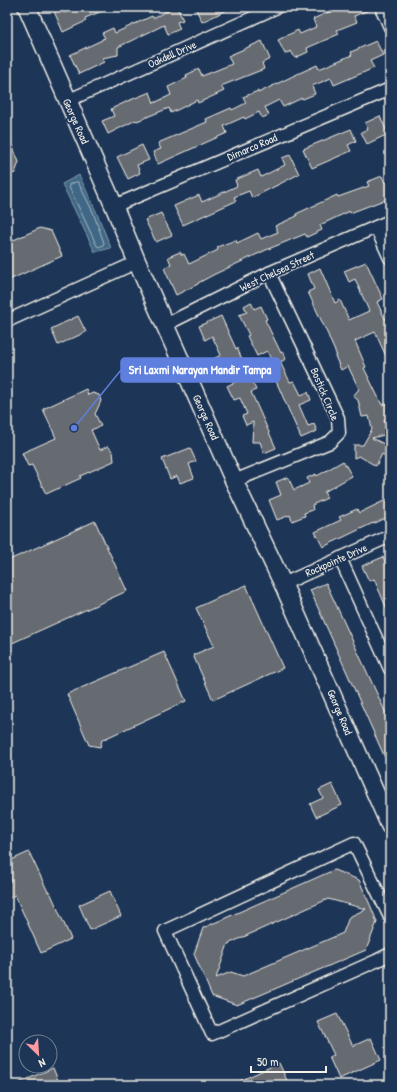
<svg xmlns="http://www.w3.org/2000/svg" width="397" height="1092" viewBox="0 0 397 1092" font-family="'Patrick Hand',sans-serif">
<rect width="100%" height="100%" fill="#1d3557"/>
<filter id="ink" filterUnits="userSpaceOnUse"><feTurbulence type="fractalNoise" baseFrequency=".025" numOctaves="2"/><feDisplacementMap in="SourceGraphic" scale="8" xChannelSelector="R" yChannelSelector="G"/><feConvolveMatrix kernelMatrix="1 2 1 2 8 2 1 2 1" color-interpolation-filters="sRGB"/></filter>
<g filter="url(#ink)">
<path fill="#3f6786" stroke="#879ead" d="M79,175L96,211L111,248L95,252L62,184Z"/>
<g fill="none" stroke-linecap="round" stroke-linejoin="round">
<path stroke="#acbac1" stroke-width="1" d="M76,182H78L93,212L104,243L103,245L99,247L97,246L69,187V185Z"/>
</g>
<g fill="#666b71" stroke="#f4f1e8" fill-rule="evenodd">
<path d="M57,7H61L64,13L76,7H112L85,18L86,21L63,32L53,9Z"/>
<path d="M175,7H177L183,20L177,22L180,29L168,34L164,25L118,47V55L102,58L104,62L79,74L70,55L102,40V39L105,38L102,33L113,28L115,33L152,16L153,18Z"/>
<path d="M195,7H233L202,22Z"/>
<path d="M340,7L374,8L354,16L357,22L337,30L339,34L307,48L308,52L295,58L291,51L285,54L278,40L298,30L300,34L316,27L313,19Z"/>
<path d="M262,41L270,59L262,63L264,69L221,86L224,91L198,103L197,100L171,113L169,108L137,121L136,120L108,134L102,121L114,116L111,109L128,101L150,92L154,103L171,95L168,87L187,78L186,75L199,69L202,76L232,64L228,56Z"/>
<path d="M376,41L383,55L370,61L374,68L334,85L331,78L312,86L315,94L303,99L302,98L283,107L279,100L265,107L269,115L262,118L259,112L245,119L244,117L224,126L227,133L158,164L153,152L161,149L158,143L207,122L206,119L231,108L232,110L246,103L243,97L258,91V93L293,76L317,65L319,69L352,55L351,52Z"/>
<path d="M380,116L388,134L367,144L361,132L368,129L365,123Z"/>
<path d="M351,129L356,141L348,145L351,151L312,168L303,149Z"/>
<path d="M7,133L19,162L15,173L7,176Z"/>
<path d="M142,145L149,160L137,165L140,173L128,179L117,157Z"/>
<path d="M290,155L299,174L252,198L249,191L234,197L236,201L183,225L174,206L199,195L202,202L237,186L235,180L258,170L261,177L285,165L282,158Z"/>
<path d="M382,176L385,183L390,181V214L384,200L350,213V211L320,225L322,230L307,237L305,234L266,250L215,274L198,283V284L176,295L164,268L171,264L168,257L180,252L182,255L184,254L189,264L218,250L217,247L236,240L237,243L258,233L261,239L278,232L275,226L297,216L296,214L337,195L338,197L369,186L367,182Z"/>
<path d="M161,213L172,235L156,242L145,220Z"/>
<path d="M40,228L51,231L62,256L7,281V243Z"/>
<path d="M366,262L383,299L377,302L385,319L390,317V365L375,332L355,341L366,367L364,368L382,405L388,403L390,412V418L384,420L388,434L372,438L390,447V459L382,454L376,466L359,456L354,458V445H363L372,429L369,416L362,417L358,400L353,396L359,389L348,366L341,370L335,356H337L329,338V337L308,292L314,289L308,274L320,268L335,303L340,300L349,320L369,311L355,279L349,282L344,271Z"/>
<path d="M251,302L254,309L261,306L267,319L265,320L281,353L283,352L286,359L280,362L290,382L294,381L301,395L308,392L311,400L299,405L308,426L314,424L317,431L301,438L276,381H275L268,366L273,363L267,351L257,356L247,336L249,335L239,315L247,312L244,306Z"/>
<path d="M78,316L86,332L58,345L51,329Z"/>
<path d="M221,316L236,349L237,348L242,359V363L220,373L213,359L221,355L212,336L205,340L199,326Z"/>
<path d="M249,375L256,390L251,392L276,448L264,453L260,442H252L253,422L246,425L242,416L247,414L240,398L234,400L227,386Z"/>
<path d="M86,389L88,395L93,393L99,395L101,401L95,414L101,426L91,430L100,450L108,446L113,452L114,461L80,476L81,478L46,494L32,465L28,466L22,453L56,438L43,409Z"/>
<path d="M190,448L196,461L189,464L194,478L180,483L177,476L170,479L162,459Z"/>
<path d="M343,461L352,476L324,492L327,498L312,505L313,510L304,513L305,516L292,521L290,515L277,520L269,500L281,495L276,482L288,477L294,490L309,483L307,478L316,474L317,476Z"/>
<path d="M390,498V516L373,524V523L323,547L315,532L341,520L339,517L357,509L359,513Z"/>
<path d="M95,521L127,591L10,644L7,637V561Z"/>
<path d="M383,557L390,572V616L374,579L369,581L362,566Z"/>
<path d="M326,583L390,722V769L310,590Z"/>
<path d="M246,585L283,668L213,700L193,655L214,646L196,608Z"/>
<path d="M164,652L186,701L102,740L100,747L89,745L67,694Z"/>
<path d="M332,784L342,805L316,817L310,804L323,798L319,790Z"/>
<path d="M29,852L48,892H50L71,939L41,953L15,895L7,899V883L11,881L7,872V862Z"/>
<path d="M334,870L359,880L371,907L377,922L366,950L237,1005L212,996L194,954L203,928ZM328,899L366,909L349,917L343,933L243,976L231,972L216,978L228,944Z"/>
<path d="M110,891L121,916L90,930L79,905Z"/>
<path d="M337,1014L353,1046L371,1038L381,1060L339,1079L329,1057L334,1055L318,1022Z"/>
<path d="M279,1063L289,1085H231Z"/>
<path d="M53,1068L60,1085H14Z"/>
</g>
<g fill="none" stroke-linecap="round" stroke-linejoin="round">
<g stroke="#f4f1e8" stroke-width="15">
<g id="street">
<path d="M381,7L390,27"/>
<path d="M67,101L277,7"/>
<path d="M114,206L390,89"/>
<path d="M376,227L390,258"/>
<path d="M7,321L137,262"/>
<path d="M165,325L269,273L390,221"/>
<path d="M234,481L330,442L339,433L338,418L269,273"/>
<path d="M340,558L390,669"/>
<path d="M283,584L390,536"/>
<path d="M390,917L354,843L165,931L212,1034L376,961L390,954"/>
</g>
</g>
<g stroke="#f4f1e8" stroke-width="20">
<path id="secondary" d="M27,7L114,206L137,262L234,481L283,584L326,681L390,826"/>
</g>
<use href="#street" stroke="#1d3557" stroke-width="12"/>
<use href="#secondary" stroke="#1d3557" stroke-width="17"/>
</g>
</g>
<g text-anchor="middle" stroke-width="3.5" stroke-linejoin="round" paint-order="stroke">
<g font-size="11" fill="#f4f1e8" stroke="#1d3557">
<text transform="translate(172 54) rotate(-24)" y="4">Oakdell Drive</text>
<text transform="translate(76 121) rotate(66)" y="4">George Road</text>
<text transform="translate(252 147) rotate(-23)" y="4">Dimarco Road</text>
<text transform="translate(277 271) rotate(-25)" y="4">West Chelsea Street</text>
<text transform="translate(325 394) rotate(67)" y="4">Bostick Circle</text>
<text transform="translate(206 417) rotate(66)" y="4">George Road</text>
<text transform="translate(336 560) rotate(-24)" y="4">Rockpointe Drive</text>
<text transform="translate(340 712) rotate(67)" y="4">George Road</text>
</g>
</g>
<path fill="none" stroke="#5e7fdd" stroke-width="1.5" d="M74 428L121 370"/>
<circle fill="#5e7fdd" stroke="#1d3557" stroke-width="1.5" cx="74" cy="428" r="4"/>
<rect fill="#5e7fdd" stroke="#5e7fdd" stroke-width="1.5" x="121" y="358" width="159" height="24" rx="4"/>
<g font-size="12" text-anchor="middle" font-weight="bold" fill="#fff">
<text x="200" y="374">Sri Laxmi Narayan Mandir Tampa</text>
</g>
<rect width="397" height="1092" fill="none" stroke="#1d3557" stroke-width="24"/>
<rect x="12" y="12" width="373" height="1068" fill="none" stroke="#f4f1e8" stroke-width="1.5" filter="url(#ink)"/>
<g transform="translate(38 1054) rotate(155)"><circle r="19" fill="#1d3557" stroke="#738091"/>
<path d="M0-3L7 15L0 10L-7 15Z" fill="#ff9aa2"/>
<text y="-6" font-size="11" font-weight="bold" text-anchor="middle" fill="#f4f1e8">N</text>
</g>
<path d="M251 1066v6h75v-6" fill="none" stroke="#f4f1e8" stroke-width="2"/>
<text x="257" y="1066" font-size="12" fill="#f4f1e8" stroke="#1d3557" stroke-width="3" paint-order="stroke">50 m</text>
</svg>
